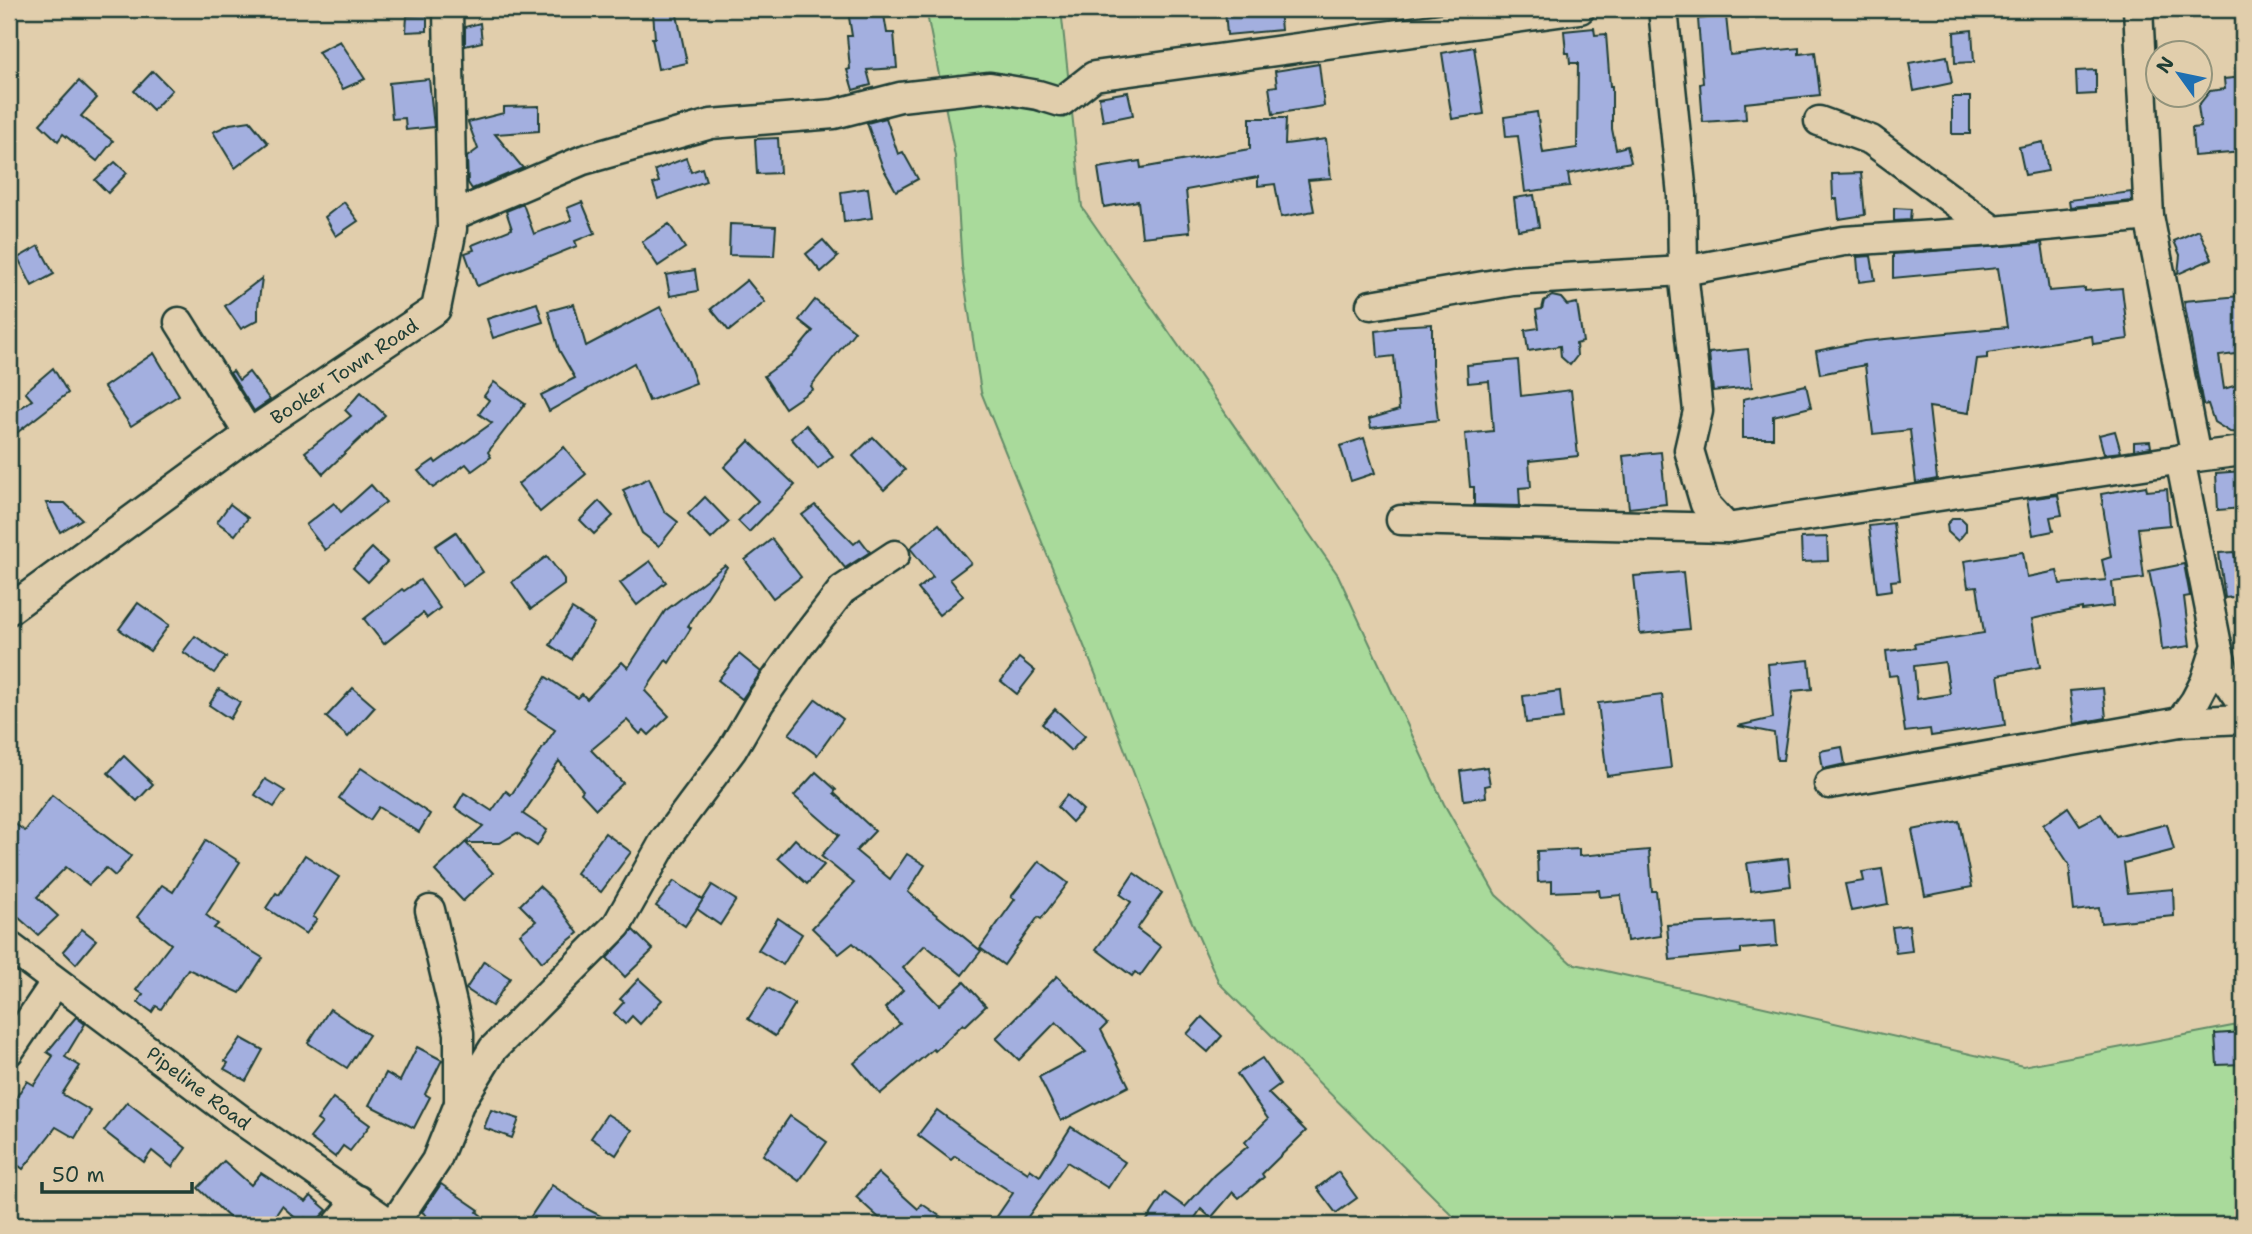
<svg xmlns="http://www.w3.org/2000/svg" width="2252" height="1234" viewBox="0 0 2252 1234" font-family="'Shantell Sans',sans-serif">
<rect width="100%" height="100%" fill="#e1ceac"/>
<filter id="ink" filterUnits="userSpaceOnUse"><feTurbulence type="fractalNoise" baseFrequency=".0143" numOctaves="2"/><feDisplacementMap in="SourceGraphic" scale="14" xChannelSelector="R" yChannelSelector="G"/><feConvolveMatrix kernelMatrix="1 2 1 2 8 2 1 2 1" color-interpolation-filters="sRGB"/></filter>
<g filter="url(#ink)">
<path fill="#a9da9b" stroke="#648c68" stroke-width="2" d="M926,9H1061L1082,207L1338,575L1444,804L1496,895L1571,963L2023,1066L2243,1024V1225H1469L1457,1220L1219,983L1179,893L1106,700L981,392L962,267L955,156Z"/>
<g fill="#a3afdf" stroke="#1f3d34" stroke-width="2" fill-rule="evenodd">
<path d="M858,9H883L887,33H894L897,68L867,70L871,85L853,90L847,70L850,69L847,36H852L848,11Z"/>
<path d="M1225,9H1279L1281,30L1227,35Z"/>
<path d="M676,10L687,63L658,69L652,38H655L653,12Z"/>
<path d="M427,15V31L406,32L407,16Z"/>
<path d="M1726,16L1730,55L1799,48V54L1815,52L1820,95L1745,103L1746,119L1703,122L1700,84L1703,83L1698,19Z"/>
<path d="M480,23L482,42L465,46V27Z"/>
<path d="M1594,28L1595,35L1606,34L1610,86H1612V129L1616,149L1627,146L1631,162L1568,174L1570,186L1525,192L1518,136L1506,137L1504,117L1537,112L1543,153L1577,148L1578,63H1570L1569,53H1566L1564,31Z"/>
<path d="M1972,30L1974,62L1955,63L1954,32Z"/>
<path d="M340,41L365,79L343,89L318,52Z"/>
<path d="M1474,47L1484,114L1452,119L1442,53Z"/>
<path d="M1947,56L1952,83L1914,91L1909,63Z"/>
<path d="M1319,64L1324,106L1273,114L1269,87L1277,86L1275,71Z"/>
<path d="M2096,70V94L2077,95L2076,71Z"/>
<path d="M153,71L172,90L153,110L134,91Z"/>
<path d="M2243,77V152L2194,156L2192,128L2201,127L2198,106L2210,91L2225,89L2224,79Z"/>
<path d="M429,79L434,127L406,130L405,118L392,119L389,83Z"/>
<path d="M79,81L97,98L81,116L113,141L97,161L63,134L58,141L40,124Z"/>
<path d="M1128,92L1133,115L1103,121L1099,97Z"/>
<rect x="1952" y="97" width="18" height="37"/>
<path d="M539,106V131L495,134L523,168L472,189L468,183L467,157L478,149L468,122L504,113V107Z"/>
<path d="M886,118L898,154L903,152L918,179L896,191L883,168L867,123Z"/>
<path d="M1250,118H1286L1285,144L1326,139L1331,178L1308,180L1314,211L1281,217L1275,184L1258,186V177L1186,190L1190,232L1142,237L1138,201L1104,207L1098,168L1140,161L1141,168L1250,149Z"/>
<path d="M250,121L268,143L235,168L213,132L230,124Z"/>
<path d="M778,138L780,173L757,174L755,139Z"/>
<path d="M2043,142L2048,171L2025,175L2019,147Z"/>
<path d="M686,158L691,172L702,168L706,181L658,199L653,184L659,182L655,170Z"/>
<path d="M115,162L127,173L108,193L95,180Z"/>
<path d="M1861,173L1865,215L1839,219L1837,199H1833L1832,174Z"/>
<path d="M868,188L872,218L844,222L841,192Z"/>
<path d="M2131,192L2132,201L2070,207L2069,200Z"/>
<path d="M1534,195L1539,227L1518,230L1514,198Z"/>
<path d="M344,202L358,221L336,236L325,217Z"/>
<path d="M582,202L595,233L575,241L577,246L477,286L465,253L474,250L472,245L512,229L506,211L523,204L534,234L572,220L567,208Z"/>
<path d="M1894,208L1911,209L1910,220L1894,221Z"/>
<path d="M669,224L685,248L658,266L642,242Z"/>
<path d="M730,224L776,226L774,256L729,255Z"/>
<path d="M2199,230L2212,259L2178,274L2180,255L2174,241Z"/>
<path d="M823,240L838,257L821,272L806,254Z"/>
<path d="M2042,243L2049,291L2085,288V291L2122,288L2128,339L2093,344L2092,336L1987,353V358L1977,359L1969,413L1929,407L1937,479L1916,483L1910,430L1873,434L1865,365L1820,374L1816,351L1865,341L2007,327L1998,268L1893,278V254Z"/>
<path d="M39,246L54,274L32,286L18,258Z"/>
<path d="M1871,256L1875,280L1859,282L1857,257Z"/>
<path d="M695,270L698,291L670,296L666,275Z"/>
<path d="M262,278L258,307V320L241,329L225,306Z"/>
<path d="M747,280L765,302L729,331L711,309Z"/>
<path d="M1552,296L1561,298L1567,305L1577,303L1583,342L1576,344L1577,356L1570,365L1561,357L1560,346L1528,351L1525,330L1539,328L1536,310L1542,309L1544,301Z"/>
<path d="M2240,296L2243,353L2219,356L2224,389L2243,383V433L2230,432L2214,422L2208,404L2203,405L2184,301Z"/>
<path d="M815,300L855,331L811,386L813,389L785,408L764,376L793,355L813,331L799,320Z"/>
<path d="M537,303L543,322L493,338L487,319Z"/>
<path d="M574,304L586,346L660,307L688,361L696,383L649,401L634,363L549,411L541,395L575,378L559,350L548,311Z"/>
<path d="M1432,324V365L1438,420L1371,428L1369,419L1399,410L1394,356L1378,358L1376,331L1395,328V326Z"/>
<path d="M1748,349L1752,387L1713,391L1709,353Z"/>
<path d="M154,353L179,395L131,426L104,387Z"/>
<path d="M1518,360L1521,396L1571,390L1578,456L1529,461L1531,487L1519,488L1520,506L1474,505V487H1470L1465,434L1493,431L1489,381L1468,383L1467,365Z"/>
<path d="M53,368L68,393L9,439V416L32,400L25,392Z"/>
<path d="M233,371L239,380L249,372L270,400L254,411L230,373Z"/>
<path d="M494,382L525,404L488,452L491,457L472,471L466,464L433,488L418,471L434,460L436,463L492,423L479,414L489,400L484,396Z"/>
<path d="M1806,385L1811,407L1773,416V438H1743V399Z"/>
<path d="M361,392L385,415L367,434L366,433L323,474L305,452L351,416L345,410Z"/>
<path d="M806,425L833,456L818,469L791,438Z"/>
<path d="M2115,431L2121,452L2104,454L2099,435Z"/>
<path d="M873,437L905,470L884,490L853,456Z"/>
<path d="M1364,438L1375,473L1351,481L1340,446Z"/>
<path d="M749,441L795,485L749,532L738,521L758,501L724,467Z"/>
<path d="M2150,441L2151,447L2134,450V442Z"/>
<path d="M564,447L586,474L540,512L518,484Z"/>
<path d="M1661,452L1666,504L1629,508L1623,456Z"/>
<path d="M2243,471V508L2218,510L2216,473Z"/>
<path d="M649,478L664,511L678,522L659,546L642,533L623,490Z"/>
<path d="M371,485L386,502L325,550L306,525L334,503L341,512Z"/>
<path d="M2146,486L2147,491L2167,489L2170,525L2138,528L2144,578L2112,582L2114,606L2082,610V608L2032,619L2040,667L1998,675L2005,725L1931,736L1930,729L1905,732L1897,675L1889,676L1886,651L1915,648L1914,644L1984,633L1977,586L1968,587L1964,561L2023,552L2027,577L2057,571L2060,584L2106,580L2102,560L2111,557L2101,494ZM1945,662L1950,694L1917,699L1914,666Z"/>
<path d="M2058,495L2062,515L2050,517L2053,531L2033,535L2027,499Z"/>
<path d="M705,497L729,522L711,539L688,514Z"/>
<path d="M599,501L613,516L594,534L580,520Z"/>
<path d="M46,503H65L82,519L60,532Z"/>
<path d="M230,504L248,518L235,535L217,522Z"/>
<path d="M815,505L854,544L860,539L870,552L845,568L802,515Z"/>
<path d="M1953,518H1961L1966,523V531L1958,541L1948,532L1947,524Z"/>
<path d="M1893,523L1900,580L1891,581L1892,590L1877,592L1869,526Z"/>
<path d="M939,524L971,563L950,579L963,596L939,615L918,589L933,577L910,548Z"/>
<path d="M456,532L483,572L463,586L435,546Z"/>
<path d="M1827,537L1828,561L1802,562L1801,538Z"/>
<path d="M772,539L801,577L773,598L745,560Z"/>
<path d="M372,548L387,562L368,582L353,568Z"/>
<path d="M2234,552L2237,573L2243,572V596L2225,598L2219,553Z"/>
<path d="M547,556L564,579V585L531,609L512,582Z"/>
<path d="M650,561L666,582L637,605L620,583Z"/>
<path d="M2184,564L2190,596L2184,597L2190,646L2162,650L2159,620L2149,571Z"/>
<path d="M725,565L727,567L688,626L691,628L669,663L666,660L645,691L669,716L649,735L644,730L640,734L627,720L591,750L623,783L596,809L581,793L583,790L559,761L523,814L547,830L537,846L517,833L500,843H466L493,873L463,901L435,871L483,826L455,808L464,793L492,811L506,791L511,795L555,730L525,710L546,677L578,698L582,694L587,699L622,662L628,668L665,611Z"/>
<path d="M1683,572L1689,629L1640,634L1634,576Z"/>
<path d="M420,580L440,608L427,618L423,613L384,644L364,619L402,589L404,591Z"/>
<path d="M138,603L169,625L150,651L119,629Z"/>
<path d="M572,609L594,623L571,659L550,645Z"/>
<path d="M195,636L226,657L214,673L183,652Z"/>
<path d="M739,654L761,672L742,699L718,680Z"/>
<path d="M1019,658L1035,671L1017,694L1001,681Z"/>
<path d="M1809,660L1812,689L1793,691L1783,760H1777L1774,733L1738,726L1773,718L1768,664Z"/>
<path d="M353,688L375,707L348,737L326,717Z"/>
<path d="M2103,688L2106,718L2074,724L2070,691Z"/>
<path d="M219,689L240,702L230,719L209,705Z"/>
<path d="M1560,691L1563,719L1526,723L1523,696Z"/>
<path d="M1662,695L1671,768L1607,776L1598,703Z"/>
<path d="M816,699L843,719L817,755L789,734Z"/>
<path d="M1055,709L1085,736L1071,751L1042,724Z"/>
<path d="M1842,747L1845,764L1823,769L1820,751Z"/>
<path d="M124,756L153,784L137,801L108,773Z"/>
<path d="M1487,767L1490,785L1485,786L1486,797L1464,800L1460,771Z"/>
<path d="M361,768L430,814L419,832L379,807L370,820L339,798Z"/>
<path d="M816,772L836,790L834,793L875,831L856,851L890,879L907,854L925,865L908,892L981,951L962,975L925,945L903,968L939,1005L964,982L986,1006L965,1026L963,1024L935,1051L933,1049L880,1094L854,1063L900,1024L885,1008L903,990L853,943L839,954L812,928L854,883L821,856L839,835L794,796Z"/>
<path d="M265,779L285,791L274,807L255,795Z"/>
<path d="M52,795L131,856L115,876L106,868L89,885L66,867L37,897L58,916L38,935L9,909V820L25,831Z"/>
<path d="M1067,795L1083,810L1072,822L1057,807Z"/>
<path d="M2068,807L2080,825L2101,814L2116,837L2167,824L2174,850L2124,863L2128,893L2173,889L2174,916L2101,923L2099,908L2074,911L2069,864L2043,825Z"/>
<path d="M1959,821L1972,887L1925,896L1912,830Z"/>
<path d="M605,833L631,852L601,892L576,873Z"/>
<path d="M795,839L824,865L807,884L778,858Z"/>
<path d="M206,840L240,862L206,915L218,924L214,928L263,958L240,993L188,969L161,1009L156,1006L152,1012L138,1002L143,994L136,990L171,944L137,917L162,885L173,892Z"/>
<path d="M1579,849V856L1649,850L1652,891H1656L1661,936L1627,941L1621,895L1600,897L1599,890L1552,892V881L1538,882L1537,851Z"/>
<path d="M305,855L339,877L313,917L317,919L306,934L266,908L276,893L279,895Z"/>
<path d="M1788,858L1791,886L1751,891L1747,863Z"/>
<path d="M1039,861L1068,883L1041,919L1038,917L1004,965L980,948L1015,899L1011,897Z"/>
<path d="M1882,869L1888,904L1851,911L1845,884L1864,881L1862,872Z"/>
<path d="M1134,873L1162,893L1137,929L1161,947L1140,976L1135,972L1132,976L1096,949L1131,902L1120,894Z"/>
<path d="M674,881L703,900L685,926L656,906Z"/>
<path d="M712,885L736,900L720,925L697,909Z"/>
<path d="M539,886L552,898L578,933L542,962L520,934L536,921L520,905Z"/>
<path d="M778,918L802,934L783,965L758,950Z"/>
<path d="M1775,919L1777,946L1741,949V953L1670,960L1667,925Z"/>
<path d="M1909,925L1912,951L1896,953L1892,927Z"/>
<path d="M82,929L96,940L76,964L63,951Z"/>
<path d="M633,930L653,950L625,977L607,958Z"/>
<path d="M484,961L510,978L492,1006L466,989Z"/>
<path d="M1057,976L1107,1024L1101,1030L1129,1086L1061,1121L1039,1077L1086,1052L1056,1022L1019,1060L996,1038Z"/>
<path d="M639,979L662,1000L640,1024L632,1016L625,1024L614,1013L624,1002L620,999Z"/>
<path d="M768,988L795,1004L775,1036L748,1019Z"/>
<path d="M330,1009L369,1035L347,1068L308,1043Z"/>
<path d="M76,1017L85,1024L65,1057L80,1066L62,1094L91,1111L75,1138L56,1127L23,1169L19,1166L9,1180V1108L27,1081L34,1085L53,1056L47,1052Z"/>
<path d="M1202,1017L1222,1036L1208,1052L1187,1034Z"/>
<path d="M2243,1032V1064L2217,1065L2215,1034Z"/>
<path d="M241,1038L263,1050L246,1081L224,1069L228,1063L225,1061Z"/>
<path d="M417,1047L442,1060L425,1094L430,1097L414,1128L369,1105L386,1073L400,1081Z"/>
<path d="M1262,1058L1280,1084L1268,1093L1306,1131L1262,1174L1264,1177L1239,1198L1233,1192L1211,1218L1201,1209L1190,1225H1144L1165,1193L1185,1207L1214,1175L1248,1146L1245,1142L1268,1119L1237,1074Z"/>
<path d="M333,1098L370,1125L350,1151L343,1146L335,1157L310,1138L322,1123L317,1120Z"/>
<path d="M127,1102L186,1148L172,1167L152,1151L144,1162L104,1131Z"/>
<path d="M491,1110L519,1119L512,1138L484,1128Z"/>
<path d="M937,1110L979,1141L1028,1173L1030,1169L1040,1176L1071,1127L1125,1162L1108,1188L1067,1162L1022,1225H995L999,1220L996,1218L1013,1193L955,1156L951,1160L918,1135Z"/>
<path d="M607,1114L632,1130L616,1155L591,1138Z"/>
<path d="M790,1116L827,1142L799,1181L763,1155Z"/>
<path d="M224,1161L251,1185L261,1173L306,1202L311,1196L327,1210L313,1225L305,1218L301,1223L282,1206L269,1225H237L198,1188Z"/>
<path d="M1338,1172L1357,1198L1336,1213L1317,1188Z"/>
<path d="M878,1173L918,1209L922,1204L953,1225H887L856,1197Z"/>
<path d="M441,1184L479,1210L477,1212L493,1225H417L426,1215L422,1212Z"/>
<path d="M552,1185L587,1209L618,1225H525Z"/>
</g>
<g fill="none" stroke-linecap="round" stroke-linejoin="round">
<g stroke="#1f3d34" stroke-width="33">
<g id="minor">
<path d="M1663,9L1682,195L1683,271L1698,411L1689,450L1705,504L1727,528"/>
<path d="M2138,9L2149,216L2196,457"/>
<path d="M1819,121L1871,140L1994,231L2149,216"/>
<path d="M452,216L583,160L711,124L834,114L900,97L990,87L1038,95L1061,102L1094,76L1580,9"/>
<path d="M1371,305L1513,281L1683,271L1844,241L1994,231"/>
<path d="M179,322L249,434"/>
<path d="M2180,459L2217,645L2205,682L2195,701L2180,722"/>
<path d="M1401,520L1727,528L2196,457L2243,451"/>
<path d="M9,610L249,434L436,309L452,229L448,9"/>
<path d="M2217,645L2225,677L2243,703"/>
<path d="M1829,784L2180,722L2243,719"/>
<path d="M430,910L459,1033V1103"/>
<path d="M9,946L241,1120L392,1225"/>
<path d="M9,1051L55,983"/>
<path d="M337,1225L358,1200"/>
<path d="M393,1225L436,1161L459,1104L493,1049L617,925L665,840L732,750L760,702L801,643L842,590L895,555"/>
</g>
</g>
<use href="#minor" stroke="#e1ceac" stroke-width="28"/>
</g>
</g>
<g text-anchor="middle" stroke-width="5" stroke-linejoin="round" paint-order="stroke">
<g font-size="19" fill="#1f3d34" stroke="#e1ceac">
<text transform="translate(344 371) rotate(-34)" y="7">Booker Town Road</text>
<text transform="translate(199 1088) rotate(37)" y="7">Pipeline Road</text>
</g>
</g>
<rect width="2252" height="1234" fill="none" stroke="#e1ceac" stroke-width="35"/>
<rect x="18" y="18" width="2217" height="1199" fill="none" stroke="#1f3d34" stroke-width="2.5" filter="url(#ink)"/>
<g transform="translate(2179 74) rotate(303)"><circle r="33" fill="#e1ceac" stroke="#93947c" stroke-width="2"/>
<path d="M0-5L12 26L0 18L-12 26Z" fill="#1f6fb2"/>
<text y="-10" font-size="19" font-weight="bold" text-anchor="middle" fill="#1f3d34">N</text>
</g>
<path d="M42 1182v10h150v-10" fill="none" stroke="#1f3d34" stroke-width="3.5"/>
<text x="52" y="1182" font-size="21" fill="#1f3d34" stroke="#e1ceac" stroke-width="5" paint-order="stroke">50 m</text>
</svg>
